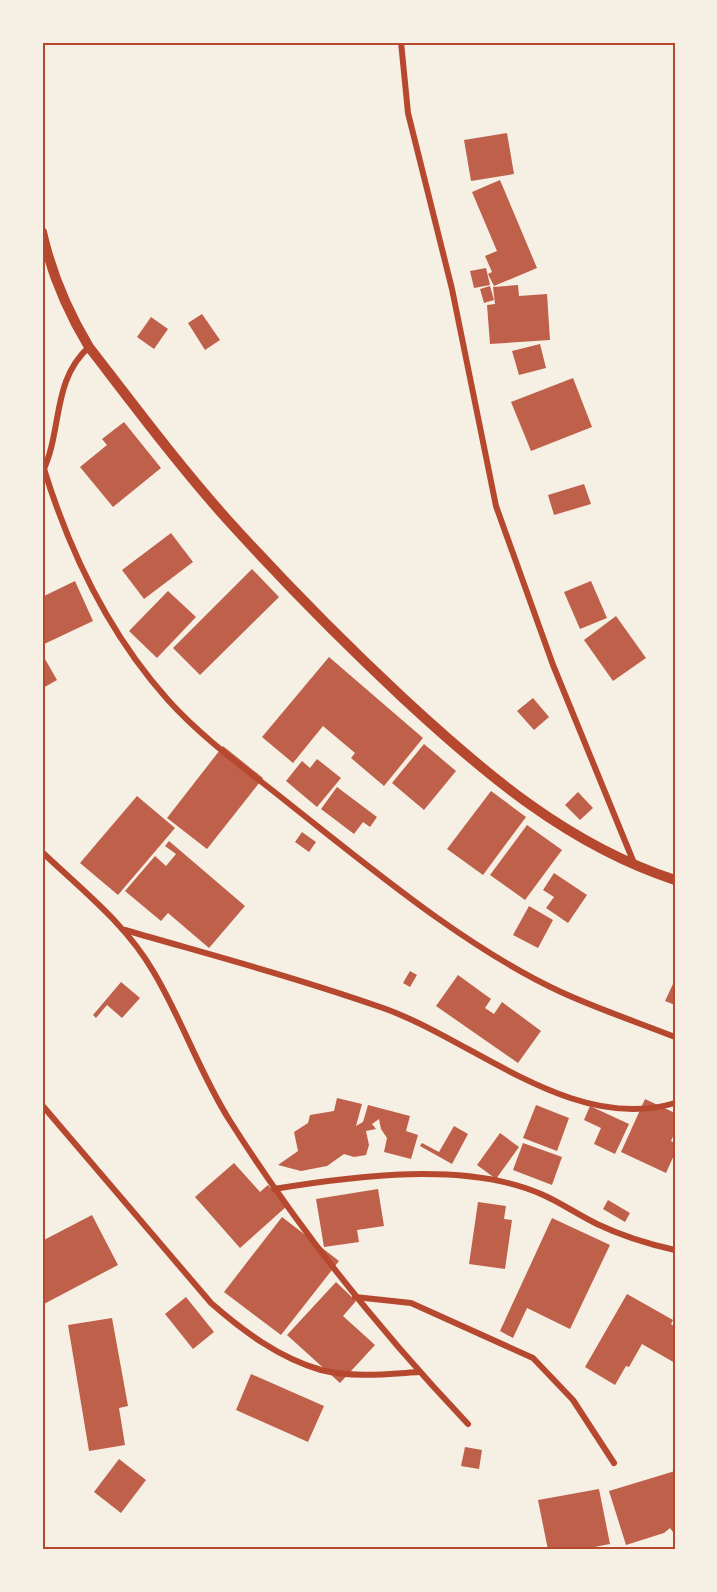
<svg xmlns="http://www.w3.org/2000/svg" width="717" height="1592" viewBox="0 0 717 1592" font-family="Rubik,sans-serif">
<rect width="100%" height="100%" fill="#f6efe4"/>
<g fill="#bf614a">
<path d="M507,133L514,174L471,181L464,140Z"/>
<path d="M500,180L537,268L494,286L488,274L492,272L485,256L497,251L472,192Z"/>
<path d="M486,268L490,285L474,288L470,271Z"/>
<path d="M518,285L519,296L547,294L550,340L490,344L487,305L495,304L493,287Z"/>
<path d="M490,286L494,300L484,303L480,289Z"/>
<path d="M202,314L220,340L205,350L188,323Z"/>
<path d="M151,317L168,329L154,349L137,337Z"/>
<path d="M540,344L546,368L519,375L512,351Z"/>
<path d="M573,378L592,427L531,451L511,402Z"/>
<path d="M124,422L161,468L113,507L80,467L107,445L102,439Z"/>
<path d="M584,484L591,504L554,515L548,495Z"/>
<path d="M171,533L193,562L144,599L122,570Z"/>
<path d="M252,569L279,597L200,675L173,648Z"/>
<path d="M75,581L93,621L42,645V597Z"/>
<path d="M591,581L607,618L580,629L564,592Z"/>
<path d="M168,591L196,617L157,658L129,631Z"/>
<path d="M616,616L646,658L613,681L584,640Z"/>
<path d="M329,657L423,738L384,786L351,758L355,753L323,726L293,763L262,737Z"/>
<path d="M45,659L57,680L43,688L42,661Z"/>
<path d="M533,698L549,717L534,730L517,711Z"/>
<path d="M424,744L456,771L424,810L392,783Z"/>
<path d="M223,746L263,778L207,849L167,818Z"/>
<path d="M317,759L341,778L317,807L286,781L302,761L310,768Z"/>
<path d="M337,787L377,817L370,827L363,822L354,834L321,809Z"/>
<path d="M491,791L526,817L483,875L447,849Z"/>
<path d="M578,792L593,808L580,820L565,805Z"/>
<path d="M137,796L175,828L118,895L80,863Z"/>
<path d="M527,825L562,850L525,900L490,875Z"/>
<path d="M302,832L316,842L309,852L295,842Z"/>
<path d="M169,841L245,906L209,948L168,913L161,921L125,891L155,856L166,866L176,854L165,846Z"/>
<path d="M554,873L587,895L568,923L546,908L554,897L543,890Z"/>
<path d="M529,906L553,920L538,948L513,935Z"/>
<path d="M410,971L417,975L410,987L403,983Z"/>
<path d="M458,975L491,999L485,1008L494,1014L502,1002L541,1031L518,1063L436,1006Z"/>
<path d="M121,982L140,998L122,1018L107,1005L96,1018L93,1015Z"/>
<path d="M673,984L675,985V1005L665,1001Z"/>
<path d="M337,1098L362,1104L356,1126L363,1122L368,1105L410,1116L406,1131L418,1135L411,1159L384,1152L387,1138L381,1129L379,1119L372,1124L376,1129L366,1131L369,1145L366,1155L354,1157L344,1154L327,1166L301,1171L278,1165L298,1151L294,1132L308,1123L310,1115L334,1111Z"/>
<path d="M645,1099L675,1113V1132L671,1141L675,1143V1153L666,1173L621,1152Z"/>
<path d="M536,1105L569,1118L557,1151L523,1138Z"/>
<path d="M590,1106L629,1124L615,1154L594,1144L601,1128L584,1120Z"/>
<path d="M454,1126L468,1134L452,1164L420,1146L422,1143L439,1152Z"/>
<path d="M500,1133L519,1147L496,1179L477,1165Z"/>
<path d="M523,1143L562,1157L552,1185L513,1170Z"/>
<path d="M234,1163L260,1192L268,1185L287,1206L240,1248L195,1197Z"/>
<path d="M378,1189L384,1226L357,1230L359,1242L324,1247L316,1199Z"/>
<path d="M608,1200L630,1213L625,1222L603,1209Z"/>
<path d="M478,1202L506,1206L504,1219L512,1220L505,1269L469,1264Z"/>
<path d="M92,1215L118,1265L42,1305V1241Z"/>
<path d="M282,1217L339,1261L281,1335L224,1292Z"/>
<path d="M552,1218L610,1245L570,1329L527,1308L513,1338L500,1331Z"/>
<path d="M336,1282L356,1301L343,1316L375,1345L340,1383L287,1335Z"/>
<path d="M627,1294L673,1320L671,1324L675,1327V1363L642,1344L629,1367L626,1366L615,1385L585,1367Z"/>
<path d="M186,1297L214,1332L193,1349L165,1314Z"/>
<path d="M112,1318L128,1406L119,1408L125,1445L89,1451L68,1325Z"/>
<path d="M251,1374L324,1406L308,1442L236,1410Z"/>
<path d="M465,1447L482,1450L479,1469L461,1466Z"/>
<path d="M119,1459L146,1480L121,1513L94,1492Z"/>
<path d="M675,1471V1535L670,1528L664,1533L626,1545L609,1491Z"/>
<path d="M599,1489L610,1544L579,1550H548L538,1500Z"/>
</g>
<g fill="none" stroke-linecap="round" stroke-linejoin="round">
<g stroke="#b5482f" stroke-width="6">
<path d="M401,42L408,113L452,289L496,506L553,665L634,863"/>
<path d="M44,469C70,553 109,634 168,700C204,740 250,772 292,806C373,870 468,949 561,992C598,1009 637,1022 675,1037"/>
<path d="M42,473C63,431 51,381 89,347"/>
<path d="M42,852C81,889 126,924 153,971C182,1019 200,1074 230,1121C299,1230 379,1330 468,1424"/>
<path d="M125,930C211,955 298,978 383,1008C474,1040 573,1134 675,1103"/>
<path d="M42,1105L211,1303C243,1331 279,1358 321,1370C353,1378 387,1374 419,1372"/>
<path d="M274,1189C353,1176 466,1161 541,1194C560,1202 578,1215 597,1224C622,1236 648,1244 675,1250"/>
<path d="M355,1297L411,1303L533,1358L573,1400L614,1463"/>
</g>
<path stroke="#b5482f" stroke-width="10" d="M42,232C51,272 68,312 89,347C133,404 177,463 225,517C281,579 341,640 403,698C484,773 568,845 675,880"/>
</g>
<rect width="717" height="1592" fill="none" stroke="#f6efe4" stroke-width="87"/>
<rect x="44" y="44" width="630" height="1504" fill="none" stroke="#b5482f" stroke-width="2"/>
</svg>
